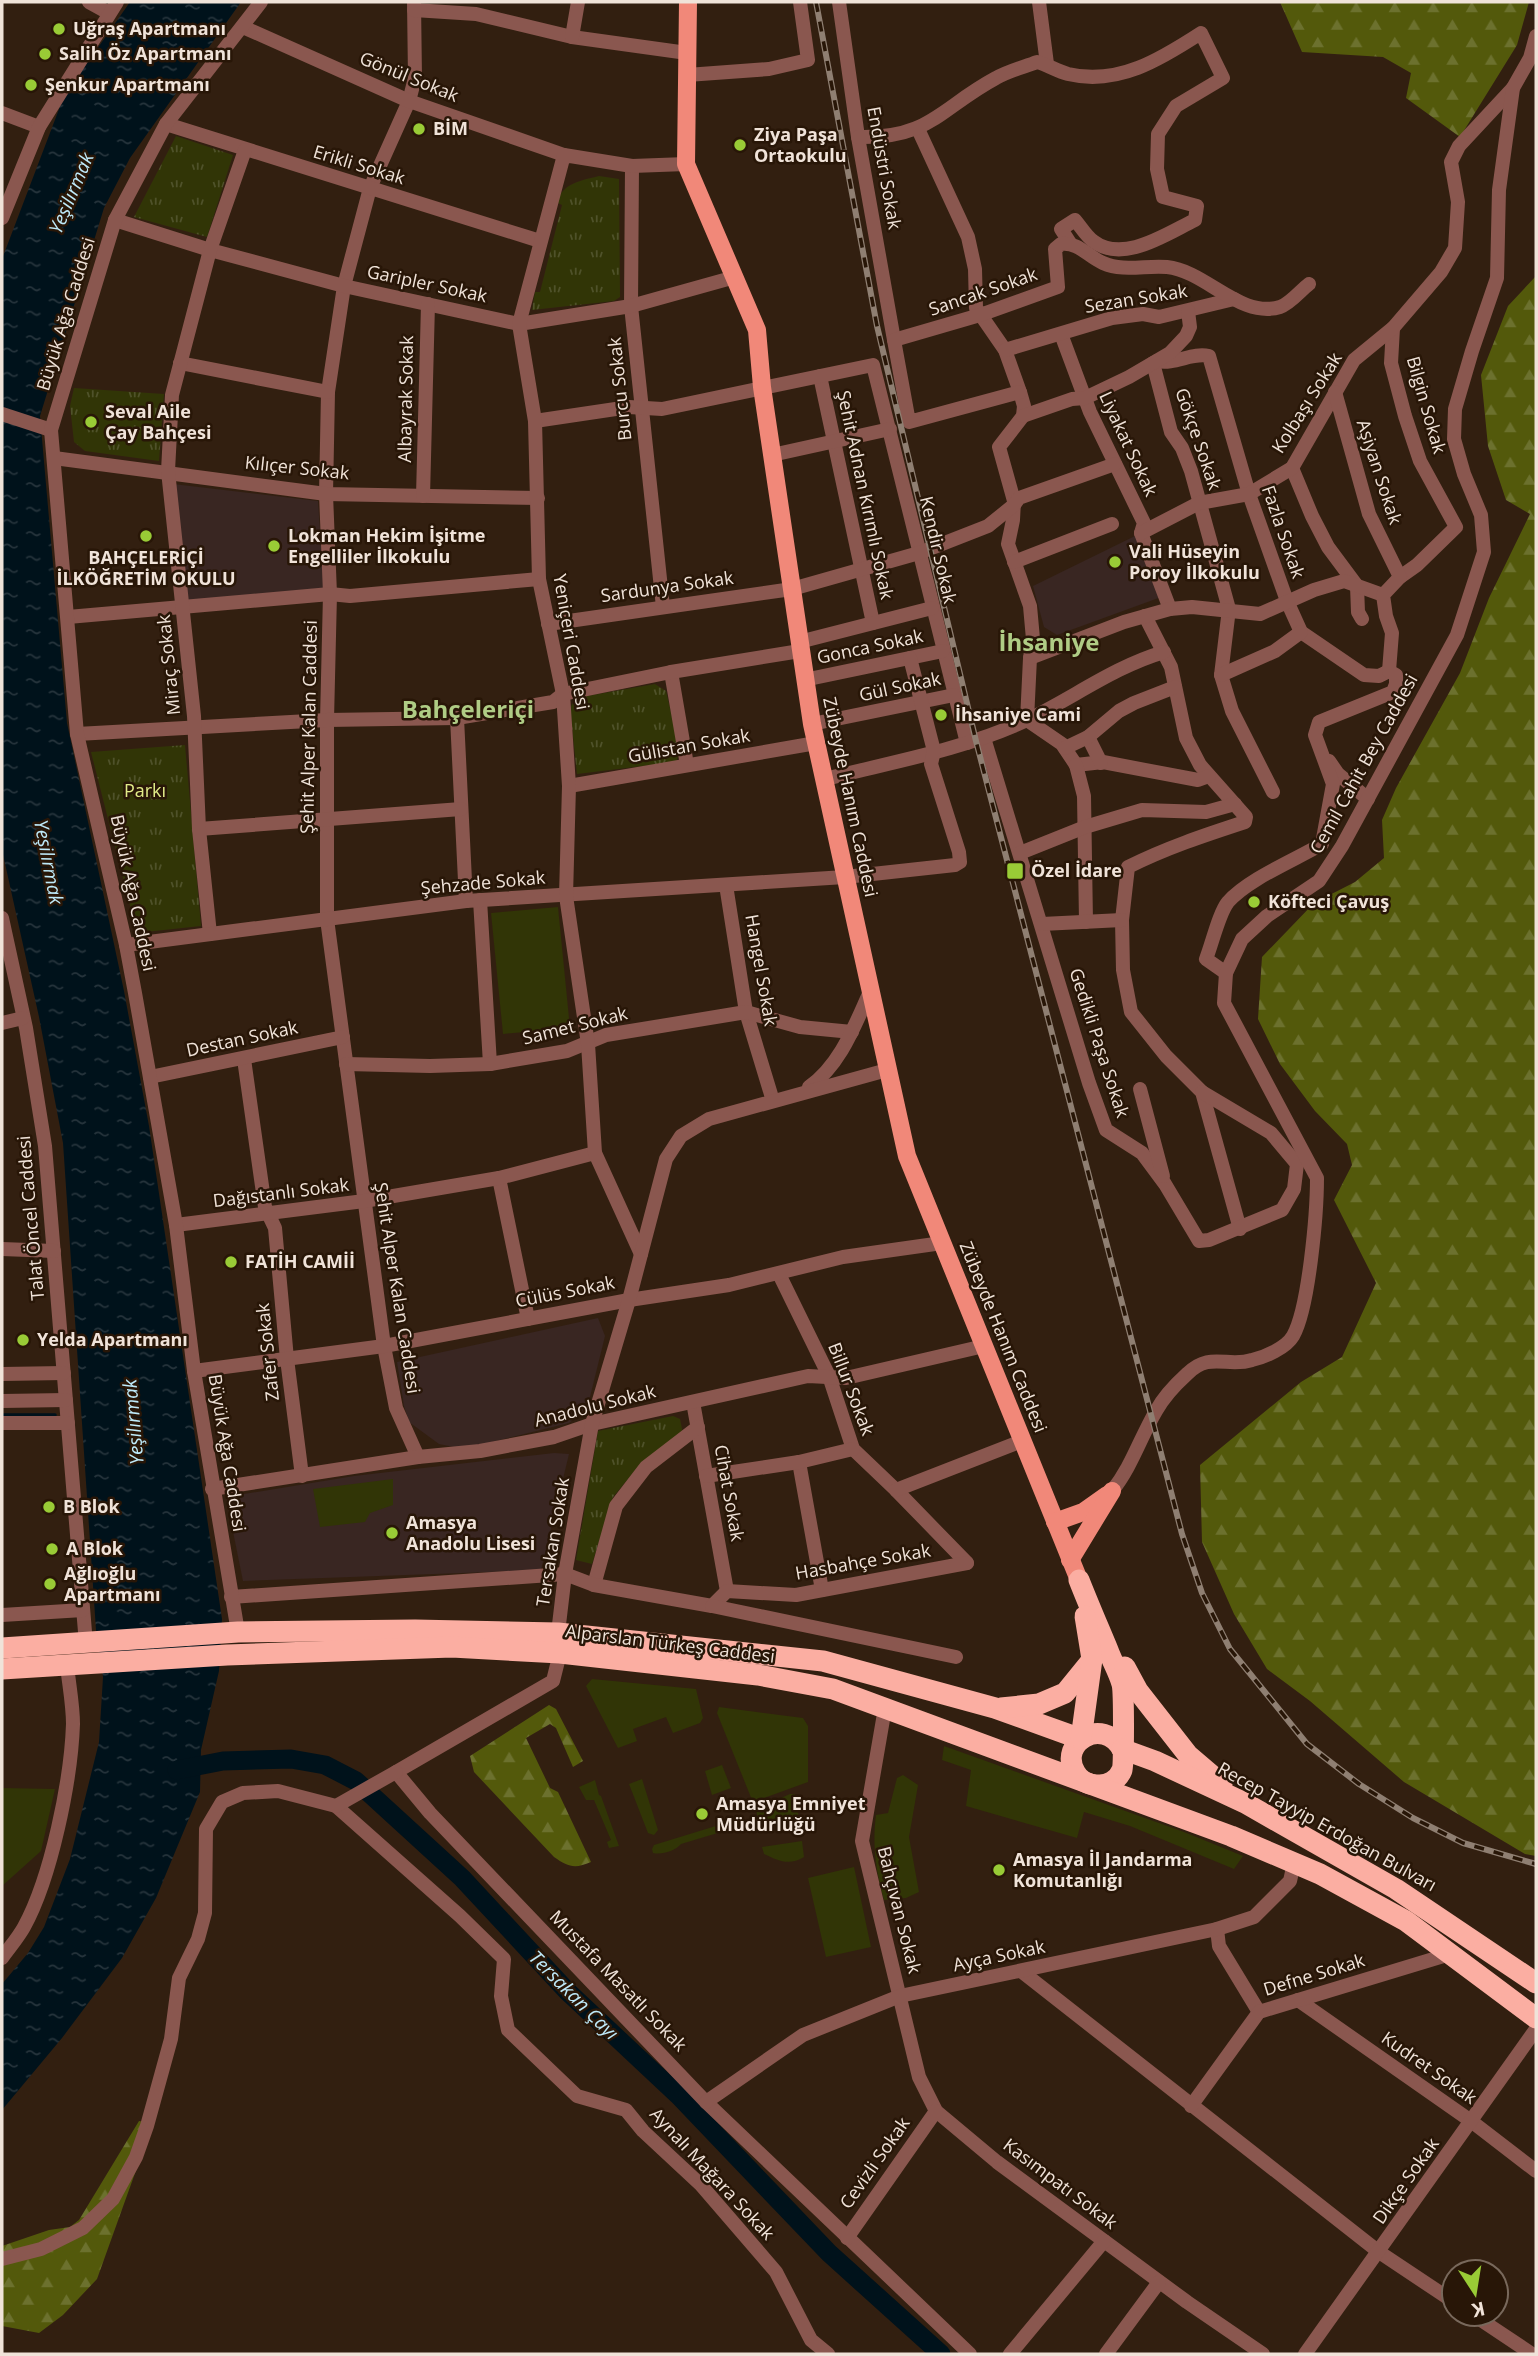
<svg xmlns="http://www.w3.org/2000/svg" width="1538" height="2356" viewBox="0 0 1538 2356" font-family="'Open Sans',sans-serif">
<defs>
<pattern id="forest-firs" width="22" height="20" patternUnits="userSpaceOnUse" patternTransform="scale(1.75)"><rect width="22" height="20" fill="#53590b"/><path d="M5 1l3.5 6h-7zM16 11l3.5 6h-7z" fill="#6c712e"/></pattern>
<pattern id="park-tufts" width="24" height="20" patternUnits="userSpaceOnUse" patternTransform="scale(1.75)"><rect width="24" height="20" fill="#313506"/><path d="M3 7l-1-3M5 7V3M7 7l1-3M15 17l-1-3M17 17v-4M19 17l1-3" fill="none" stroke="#4f522a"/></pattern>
<pattern id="water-ripples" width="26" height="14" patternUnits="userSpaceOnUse" patternTransform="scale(1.75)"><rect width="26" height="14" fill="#00121b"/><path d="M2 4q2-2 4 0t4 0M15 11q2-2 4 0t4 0" fill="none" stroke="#26343c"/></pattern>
</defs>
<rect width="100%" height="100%" fill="#321f10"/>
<g fill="#392622">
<path d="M173,484L318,501L324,588L185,601Z"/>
<path d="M1137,535L1164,596L1057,635L1044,627L1033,586Z"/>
<path d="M598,1318L605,1336L587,1409L569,1423L464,1449L439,1444L409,1422L404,1406L397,1362Z"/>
<path d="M554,1453L569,1454L541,1570L243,1581L226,1497L354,1476Z"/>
</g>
<g fill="#313506">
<path d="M558,907L570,1028L503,1034L491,913Z"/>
<path d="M393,1479V1505L370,1513L365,1522L320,1527L313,1489Z"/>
<path d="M592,1679L696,1689L703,1718L700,1723L673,1733L666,1717L633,1729L637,1741L618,1748L586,1686Z"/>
<path d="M719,1707L803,1718L808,1726V1782L761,1799L752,1800L717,1713Z"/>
<path d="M944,1746L1184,1832L1243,1856L1234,1869L1130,1826L1084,1812L1077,1838L966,1806L971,1770L942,1760Z"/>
<path d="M722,1765L731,1788L712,1795L705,1771Z"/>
<path d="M903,1775L918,1785L909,1837L919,1892L906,1898L884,1900C876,1871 872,1845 876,1815L888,1813L897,1778Z"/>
<path d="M642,1779L658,1830L654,1835L648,1833L629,1784Z"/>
<path d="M595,1780L599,1795L601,1796L619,1846L609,1848L607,1842L611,1840L594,1800H586L579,1787Z"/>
<path d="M2,1788L55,1789L41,1851L2,1886Z"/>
<path d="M790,1794H795L799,1819L759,1825L756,1809Z"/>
<path d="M719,1825L721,1832L681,1844C675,1851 662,1855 653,1853L652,1849L654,1845Z"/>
<path d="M802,1841L804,1857C789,1866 779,1861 764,1854L762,1847Z"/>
<path d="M854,1867L871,1947L826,1957L808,1878Z"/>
</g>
<g fill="url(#forest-firs)">
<path d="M1280,2H1529L1517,45L1460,137L1406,98L1411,73L1383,57L1302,52Z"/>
<path d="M1536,276V1856L1525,1854L1404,1782L1310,1701L1267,1669L1234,1614L1202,1542L1200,1465L1301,1382L1342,1357L1376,1283L1334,1200L1352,1165L1347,1144L1315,1111L1280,1064L1258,1019L1262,957L1314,903L1355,882L1384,858L1382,820L1396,788L1460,673L1489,598L1530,514L1506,500L1488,446L1481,375L1508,306Z"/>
<path d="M549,1705L556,1709L583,1761L573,1767L556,1728L550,1724L526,1738L550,1788L558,1792L591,1862C575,1869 568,1867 554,1857L474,1772L470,1756Z"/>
<path d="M139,2121L153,2123L97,2279L63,2315L39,2333L2,2326V2246L49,2230L70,2227L79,2220Z"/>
</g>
<g fill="url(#park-tufts)">
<path d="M176,136L233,155L207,237L134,217Z"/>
<path d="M599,176L619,179L620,297L614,301L532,310L535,292H540L562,205L556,202C565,182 580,181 599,176Z"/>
<path d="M74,388L164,394L159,461L85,451L74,442L70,406Z"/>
<path d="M655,684L666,691L680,751L676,762L577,774L570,708L576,698Z"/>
<path d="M185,745L201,926L145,932L135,925L91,752Z"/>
<path d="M673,1416L680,1419L683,1434L642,1462L613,1497L592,1564L576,1560L598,1431Z"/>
</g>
<path fill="url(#water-ripples)" d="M130,2H241L130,158L104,208L40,416L67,723L124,991L149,1126L222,1619L219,1671L201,1750L200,1792L156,1898L122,1958L62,2038L2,2110V1984L28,1953L44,1927L70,1859L99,1742L103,1677L96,1630L63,1143L39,1017L2,850V259L64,96Z"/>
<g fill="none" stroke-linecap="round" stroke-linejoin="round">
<path stroke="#00121b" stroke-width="3.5" d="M2,1415H55"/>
<path stroke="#00121b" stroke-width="19" d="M177,1770L223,1761L291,1759L325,1765L356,1781L462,1878L567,1991L678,2095L829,2253L941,2354"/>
<g stroke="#8a574f" stroke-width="14">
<path d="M89,2L109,13"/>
<path d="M414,2L415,78L409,101L370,188L344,286L328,392L326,494L330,594L327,720V919L384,1346L396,1408L418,1457"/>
<path d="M839,2L858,137L894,340"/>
<path d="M1039,2L1047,64"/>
<path d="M414,10L476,14L572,37L687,53"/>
<path d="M243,27L409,101L564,155"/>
<path d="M572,37L578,2"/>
<path d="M687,75L769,69L808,60L800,2"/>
<path d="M2,113L39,127"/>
<path d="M166,124L540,241"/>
<path d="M918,129L968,237L975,269L976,308L1005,350L1020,392L1024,406L1023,416L999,447L1014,501L1013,520L1008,544L1030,606L1033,639L1030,658L1027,720"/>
<path d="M858,137C930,139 940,108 996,78C1008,71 1024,67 1037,62C1048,65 1057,71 1068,74C1118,86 1161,59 1201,33L1223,78L1176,106L1158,134L1157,169L1163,197L1197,206L1195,220C1166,234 1123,264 1093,241C1086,236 1081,227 1075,220L1061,229L1070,243"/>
<path d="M632,166L631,306L663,607"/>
<path d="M2,218L39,127L117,2"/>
<path d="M115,220L210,250L344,286L519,324L631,306L735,277"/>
<path d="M1393,328L1391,363L1405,416L1420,461L1456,527L1417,565L1400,577"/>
<path d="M1061,334L1090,412L1144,523L1141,533L1170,609"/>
<path d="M1005,350L1112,318L1143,314L1159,317L1234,299"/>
<path d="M1157,361C1175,365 1192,352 1209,356L1249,494L1287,601L1301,632L1364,675L1379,676L1389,671"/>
<path d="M180,363L328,392"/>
<path d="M1153,363L1171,432L1182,448L1191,471L1229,609L1221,675L1232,711L1273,792"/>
<path d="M820,376L873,623"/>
<path d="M1020,392L909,422L894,340L980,315L1058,287L1055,249L1061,244C1079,242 1087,256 1103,263C1123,272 1146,265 1167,267C1206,271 1240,319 1280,307C1290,304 1301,290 1309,284"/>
<path d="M2,414L51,430"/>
<path d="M1023,416L1072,399L1085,398L1129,377L1170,353L1186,336L1190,327L1188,311"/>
<path d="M535,421L629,407L662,409L873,365L967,743"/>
<path d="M772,455L890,429"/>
<path d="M54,458L326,494L538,498"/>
<path d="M1292,468L1312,516L1328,547L1357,586L1358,612L1362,619"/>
<path d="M423,496L428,304"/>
<path d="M1141,533L1199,503L1249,494L1292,468L1354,360L1393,328L1441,272L1455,248L1458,202L1451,162L1459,146L1513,88"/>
<path d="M1014,562L1112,524"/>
<path d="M1145,616L1171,667L1186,738L1200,765L1246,817L1245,822C1205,835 1166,848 1128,867L1122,920L1123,970L1131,1012L1166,1056L1202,1092L1240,1229"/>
<path d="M68,617L330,594L350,596L539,579"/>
<path d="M548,624L792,589L919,553L988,526L1014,505L1019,498L1115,464"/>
<path d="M799,642L932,608"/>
<path d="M1030,658L1124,622L1170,609L1192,607L1260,614L1314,590L1344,581L1383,595"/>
<path d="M671,672L687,765"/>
<path d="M1221,675L1275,651L1301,632"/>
<path d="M804,680L943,651"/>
<path d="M457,718L466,901"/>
<path d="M1027,720L1062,744L1076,765L1103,762L1198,780L1209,776"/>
<path d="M812,724L954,695"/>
<path d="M77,734L327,720L457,718L553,702L563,694L671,672L800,651"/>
<path d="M1088,737L1101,763"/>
<path d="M984,738L1089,1083L1106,1130L1142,1153L1165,1184L1199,1241L1209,1240L1282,1210L1294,1189L1297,1164L1271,1133L1202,1092"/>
<path d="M1065,748L1088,737L1119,711L1134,703L1175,687"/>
<path d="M1329,761L1338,774L1368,799"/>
<path d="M1076,765L1084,796L1086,922"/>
<path d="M825,779C892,762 962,750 1025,721C1072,699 1113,667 1164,652"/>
<path d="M569,786L816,743"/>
<path d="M199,829L461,809"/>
<path d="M1020,853L1085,827L1142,810L1206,812L1235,804"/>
<path d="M726,885L746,1012L773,1101"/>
<path d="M480,900L490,1064"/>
<path d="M2,918L26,1028L45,1146L86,1644"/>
<path d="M1042,924L1122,920"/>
<path d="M210,934L199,829L194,716L168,471L172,395L210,250L245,150"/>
<path d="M126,945L466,901L845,877L955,865L960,862L959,852L931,764L934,751L910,658"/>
<path d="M1226,973L1206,959C1212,944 1219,913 1228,902C1248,879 1295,860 1322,844L1333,784L1315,735L1319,722L1393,692L1396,684V675L1389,671L1392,633L1386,616L1383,595L1400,577L1369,514L1335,392"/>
<path d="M2,1023L23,1018"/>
<path d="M244,1059L265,1207L275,1228L287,1359L302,1476"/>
<path d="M346,1064L430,1066L490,1064L567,1051L606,1035L746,1012L800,1027L852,1032"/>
<path d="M150,1077L343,1037"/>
<path d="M809,1087C840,1065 854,1027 869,994"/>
<path d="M1140,1089L1163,1176"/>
<path d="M499,1178L528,1319"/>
<path d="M176,1225L364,1201L499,1178L595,1153"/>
<path d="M2,1249L54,1251"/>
<path d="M641,1254L595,1153L588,1044L566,896L569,786L563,694L539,579L535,421L519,324L564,155L632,166L686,164"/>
<path d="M779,1274L829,1376L853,1449L896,1490L967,1563"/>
<path d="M194,1371L384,1346L629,1300L729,1285L843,1257L942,1243"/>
<path d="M2,1374L64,1373"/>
<path d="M2,1401L66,1400"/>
<path d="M693,1402L727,1591"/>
<path d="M2,1423H68"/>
<path d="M799,1462L822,1590"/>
<path d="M706,1476L799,1462L853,1449"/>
<path d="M212,1489L418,1457L480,1451L554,1437L592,1424L808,1376L846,1378L984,1346"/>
<path d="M896,1490L1022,1441"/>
<path d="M1112,1491C1132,1466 1140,1438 1156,1411C1163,1398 1176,1384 1187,1374C1210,1351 1227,1368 1252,1360C1265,1357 1286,1348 1293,1336C1309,1308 1317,1212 1317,1178L1224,1003L1226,973L1242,939L1267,916L1319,881L1342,846L1457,635L1484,552L1481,515L1464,474L1454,439L1455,409L1472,351L1497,278L1499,190L1513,88L1530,58L1536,36"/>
<path d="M594,1585L616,1506L646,1467L698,1427"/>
<path d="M231,1597L565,1574L594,1585L712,1606L727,1591L796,1595L967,1563"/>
<path d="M712,1606L956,1657"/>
<path d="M2,1615L83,1610"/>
<path d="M238,1632L194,1371L176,1225L135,993L126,945L77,734L51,430L115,220L166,124L261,2"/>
<path d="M558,1633L565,1574L592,1424L629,1300L666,1159L681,1136L709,1119L887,1070"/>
<path d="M560,1653L553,1681L396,1772L430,1813L706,2102L970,2354"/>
<path d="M885,1708L862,1841L919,2077L936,2111L997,2162L1187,2302L1263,2354"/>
<path d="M336,1806L460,1916L504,1959L501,1996L508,2030L577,2096L626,2110L643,2131L701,2185L776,2272L811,2340L828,2354"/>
<path d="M1217,1929L1219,1946L1259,2012"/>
<path d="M2,1958C9,1948 18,1938 24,1927C51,1878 71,1781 73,1724C73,1705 69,1685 67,1665"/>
<path d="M1021,1971L1379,2252L1454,2302"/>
<path d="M1298,2000L1471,2121L1536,2171"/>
<path d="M706,2102L803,2035L900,1996L1217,1929L1254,1917L1290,1881L1294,1863"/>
<path d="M1191,2106L1259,2012L1450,1954"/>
<path d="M847,2238L936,2111"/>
<path d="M2,2259L41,2249L83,2228L113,2199L136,2157L147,2126L171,2039L179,1978L198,1939L205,1913L206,1829L222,1802L243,1793L278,1791L336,1806L396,1772"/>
<path d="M1472,2314L1532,2354"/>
<path d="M1010,2354L1104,2241"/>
<path d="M1106,2354L1159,2282"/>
<path d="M1305,2354L1536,2029"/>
</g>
<g stroke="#f18879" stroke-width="18">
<path d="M688,2L686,164L757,330L762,387L812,724L907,1156L1079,1580"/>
<path d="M1055,1522L1083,1512L1107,1495"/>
<path d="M1070,1560L1112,1491"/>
</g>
<g stroke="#fbaea2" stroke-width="21">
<path d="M1079,1580C1088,1603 1098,1626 1108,1650C1112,1661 1119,1673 1122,1684C1124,1691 1124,1765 1122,1770C1118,1780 1108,1786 1097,1785C1088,1785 1079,1780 1075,1772C1058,1742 1103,1716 1122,1749"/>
<path d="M2,1648L238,1632L415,1630L558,1633L823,1661L995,1708L1081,1739"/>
<path d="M1125,1667L1138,1691L1188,1755L1222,1784"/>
<path d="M2,1669L227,1655L452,1647L560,1653L758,1675L833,1689L1231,1836L1320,1874L1406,1921L1536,2018"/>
<path d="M1001,1708L1039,1704L1065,1693L1091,1661"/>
<path d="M1081,1739L1092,1659L1085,1616"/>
<path d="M1122,1749L1155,1761L1245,1803L1396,1889L1536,1983"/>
</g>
<g stroke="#8f7f72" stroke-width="6">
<path id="rail" d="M816,2L877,326L976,741L1182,1534L1202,1593L1230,1649L1307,1744L1359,1784L1413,1818L1463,1843L1536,1864"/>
</g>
<use href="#rail" stroke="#281607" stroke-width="3.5" stroke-dasharray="10" stroke-linecap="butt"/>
</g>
<g fill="#99cb36" stroke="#281607" stroke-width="2.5">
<circle cx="59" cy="29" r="7"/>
<circle cx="45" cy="54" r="7"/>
<circle cx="31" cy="85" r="7"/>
<circle cx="419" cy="129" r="7"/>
<circle cx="740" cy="145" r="7"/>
<circle cx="91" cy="422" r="7"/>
<circle cx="146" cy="536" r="7"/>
<circle cx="274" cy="546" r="7"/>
<circle cx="1115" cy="562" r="7"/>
<circle cx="941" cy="715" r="7"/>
<rect x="1006" y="862" width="18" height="18" rx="3.5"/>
<circle cx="1254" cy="902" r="7"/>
<circle cx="231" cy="1262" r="7"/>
<circle cx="23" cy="1340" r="7"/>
<circle cx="49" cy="1507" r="7"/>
<circle cx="392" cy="1533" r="7"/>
<circle cx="52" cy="1549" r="7"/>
<circle cx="50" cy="1584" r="7"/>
<circle cx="702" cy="1814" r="7"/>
<circle cx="999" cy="1870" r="7"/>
</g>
<g text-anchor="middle" stroke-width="5" stroke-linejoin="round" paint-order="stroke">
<g font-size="18" font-weight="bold" fill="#f0e3d9" stroke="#281607" text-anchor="start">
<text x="73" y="35">Uğraş Apartmanı</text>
<text x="59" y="60">Salih Öz Apartmanı</text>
<text x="45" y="91">Şenkur Apartmanı</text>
<text x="433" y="135">BİM</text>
<text x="754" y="141">Ziya Paşa<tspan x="754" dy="21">Ortaokulu</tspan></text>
<text x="105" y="418">Seval Aile<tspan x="105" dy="21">Çay Bahçesi</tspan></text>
<text x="288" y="542">Lokman Hekim İşitme<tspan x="288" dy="21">Engelliler İlkokulu</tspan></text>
<text x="1129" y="558">Vali Hüseyin<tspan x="1129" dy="21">Poroy İlkokulu</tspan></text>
<text x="146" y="564" text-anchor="middle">BAHÇELERİÇİ<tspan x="146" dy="21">İLKÖĞRETİM OKULU</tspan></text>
<text x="955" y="721">İhsaniye Cami</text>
<text x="1031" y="877">Özel İdare</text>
<text x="1268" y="908">Köfteci Çavuş</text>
<text x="245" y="1268">FATİH CAMİİ</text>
<text x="37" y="1346">Yelda Apartmanı</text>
<text x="63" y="1513">B Blok</text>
<text x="406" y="1529">Amasya<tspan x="406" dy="21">Anadolu Lisesi</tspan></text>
<text x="66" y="1555">A Blok</text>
<text x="64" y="1580">Ağlıoğlu<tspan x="64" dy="21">Apartmanı</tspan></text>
<text x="716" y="1810">Amasya Emniyet<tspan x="716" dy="21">Müdürlüğü</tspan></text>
<text x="1013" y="1866">Amasya İl Jandarma<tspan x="1013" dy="21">Komutanlığı</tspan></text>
</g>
<g font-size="18" fill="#f0e3d9" stroke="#281607">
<text transform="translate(409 77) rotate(22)" y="6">Gönül Sokak</text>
<text transform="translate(359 165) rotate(17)" y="6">Erikli Sokak</text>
<text transform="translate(884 168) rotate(80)" y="6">Endüstri Sokak</text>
<text transform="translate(427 284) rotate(12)" y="6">Garipler Sokak</text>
<text transform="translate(983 292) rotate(-19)" y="6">Sancak Sokak</text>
<text transform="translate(1136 299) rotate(-9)" y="6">Sezan Sokak</text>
<text transform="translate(66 314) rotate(-73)" y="6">Büyük Ağa Caddesi</text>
<text transform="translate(620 389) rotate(-96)" y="6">Burcu Sokak</text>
<text transform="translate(406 399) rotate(-89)" y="6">Albayrak Sokak</text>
<text transform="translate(1307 403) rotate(-58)" y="6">Kolbaşı Sokak</text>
<text transform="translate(1426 405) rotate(74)" y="6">Bilgin Sokak</text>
<text transform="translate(1198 439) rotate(71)" y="6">Gökçe Sokak</text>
<text transform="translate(1128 444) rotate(65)" y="6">Liyakat Sokak</text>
<text transform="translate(297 468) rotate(6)" y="6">Kılıçer Sokak</text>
<text transform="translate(1379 472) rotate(72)" y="6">Aşiyan Sokak</text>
<text transform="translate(865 495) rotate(78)" y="6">Şehit Adnan Kırımlı Sokak</text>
<text transform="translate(1283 532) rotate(71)" y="6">Fazla Sokak</text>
<text transform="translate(938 550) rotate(77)" y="6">Kendir Sokak</text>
<text transform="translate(667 587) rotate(-8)" y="6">Sardunya Sokak</text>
<text transform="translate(571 642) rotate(80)" y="6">Yeniçeri Caddesi</text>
<text transform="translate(870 647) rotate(-12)" y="6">Gonca Sokak</text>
<text transform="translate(169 665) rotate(-96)" y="6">Miraç Sokak</text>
<text transform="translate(900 687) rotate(-12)" y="6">Gül Sokak</text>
<text transform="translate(309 727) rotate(-89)" y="6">Şehit Alper Kalan Caddesi</text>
<text transform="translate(689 746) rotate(-10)" y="6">Gülistan Sokak</text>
<text transform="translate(1364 764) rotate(-61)" y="6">Cemil Cahit Bey Caddesi</text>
<text transform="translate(850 797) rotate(78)" y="6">Zübeyde Hanım Caddesi</text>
<text transform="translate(483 883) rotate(-5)" y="6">Şehzade Sokak</text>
<text transform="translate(133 893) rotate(78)" y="6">Büyük Ağa Caddesi</text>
<text transform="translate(761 970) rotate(80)" y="6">Hangel Sokak</text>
<text transform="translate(575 1026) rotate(-14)" y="6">Samet Sokak</text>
<text transform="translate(242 1039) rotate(-12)" y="6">Destan Sokak</text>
<text transform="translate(1099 1043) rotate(72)" y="6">Gedikli Paşa Sokak</text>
<text transform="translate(281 1193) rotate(-7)" y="6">Dağıstanlı Sokak</text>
<text transform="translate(31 1218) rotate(-95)" y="6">Talat Öncel Caddesi</text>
<text transform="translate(397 1288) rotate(81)" y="6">Şehit Alper Kalan Caddesi</text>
<text transform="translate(565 1292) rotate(-11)" y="6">Cülüs Sokak</text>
<text transform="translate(1003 1337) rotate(68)" y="6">Zübeyde Hanım Caddesi</text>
<text transform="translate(268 1352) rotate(-96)" y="6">Zafer Sokak</text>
<text transform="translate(851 1389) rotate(69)" y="6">Billur Sokak</text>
<text transform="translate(595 1406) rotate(-14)" y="6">Anadolu Sokak</text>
<text transform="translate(227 1453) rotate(81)" y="6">Büyük Ağa Caddesi</text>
<text transform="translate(729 1493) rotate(80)" y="6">Cihat Sokak</text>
<text transform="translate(553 1542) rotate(-81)" y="6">Tersakan Sokak</text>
<text transform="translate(863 1562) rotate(-10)" y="6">Hasbahçe Sokak</text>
<text transform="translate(670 1644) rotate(7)" y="6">Alparslan Türkeş Caddesi</text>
<text transform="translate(1327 1827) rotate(29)" y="6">Recep Tayyip Erdoğan Bulvarı</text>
<text transform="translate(899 1910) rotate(76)" y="6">Bahçıvan Sokak</text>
<text transform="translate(999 1956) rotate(-12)" y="6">Ayça Sokak</text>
<text transform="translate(1314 1975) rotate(-17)" y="6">Defne Sokak</text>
<text transform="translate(618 1981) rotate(46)" y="6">Mustafa Masatlı Sokak</text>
<text transform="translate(1429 2068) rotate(35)" y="6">Kudret Sokak</text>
<text transform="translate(875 2163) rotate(-55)" y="6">Cevizli Sokak</text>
<text transform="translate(712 2174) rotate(47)" y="6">Aynalı Mağara Sokak</text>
<text transform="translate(1406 2181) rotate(-55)" y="6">Dikçe Sokak</text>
<text transform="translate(1060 2184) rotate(37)" y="6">Kasımpatı Sokak</text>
</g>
<g font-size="18" fill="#e1ec88" stroke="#281607">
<text x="145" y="797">Parkı</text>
</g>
<g font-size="19" font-style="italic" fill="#beeafa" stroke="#281607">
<text transform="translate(71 193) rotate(-67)" y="7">Yeşilırmak</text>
<text transform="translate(49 862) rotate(79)" y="7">Yeşilırmak</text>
<text transform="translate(133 1422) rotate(-95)" y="7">Yeşilırmak</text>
<text transform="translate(574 1995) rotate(45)" y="7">Tersakan Çayı</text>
</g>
<g font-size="24" font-weight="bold" fill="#afcc85" stroke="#281607">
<text x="1049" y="651">İhsaniye</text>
<text x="468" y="718">Bahçeleriçi</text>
</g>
</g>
<rect width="1538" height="2356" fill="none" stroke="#f0e3d9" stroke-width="7"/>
<g transform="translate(1475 2293) rotate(168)"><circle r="33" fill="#281607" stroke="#78685b" stroke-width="2"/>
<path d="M0-5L12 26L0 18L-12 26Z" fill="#99cb36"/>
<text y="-10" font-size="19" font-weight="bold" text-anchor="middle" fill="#f0e3d9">K</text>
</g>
</svg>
